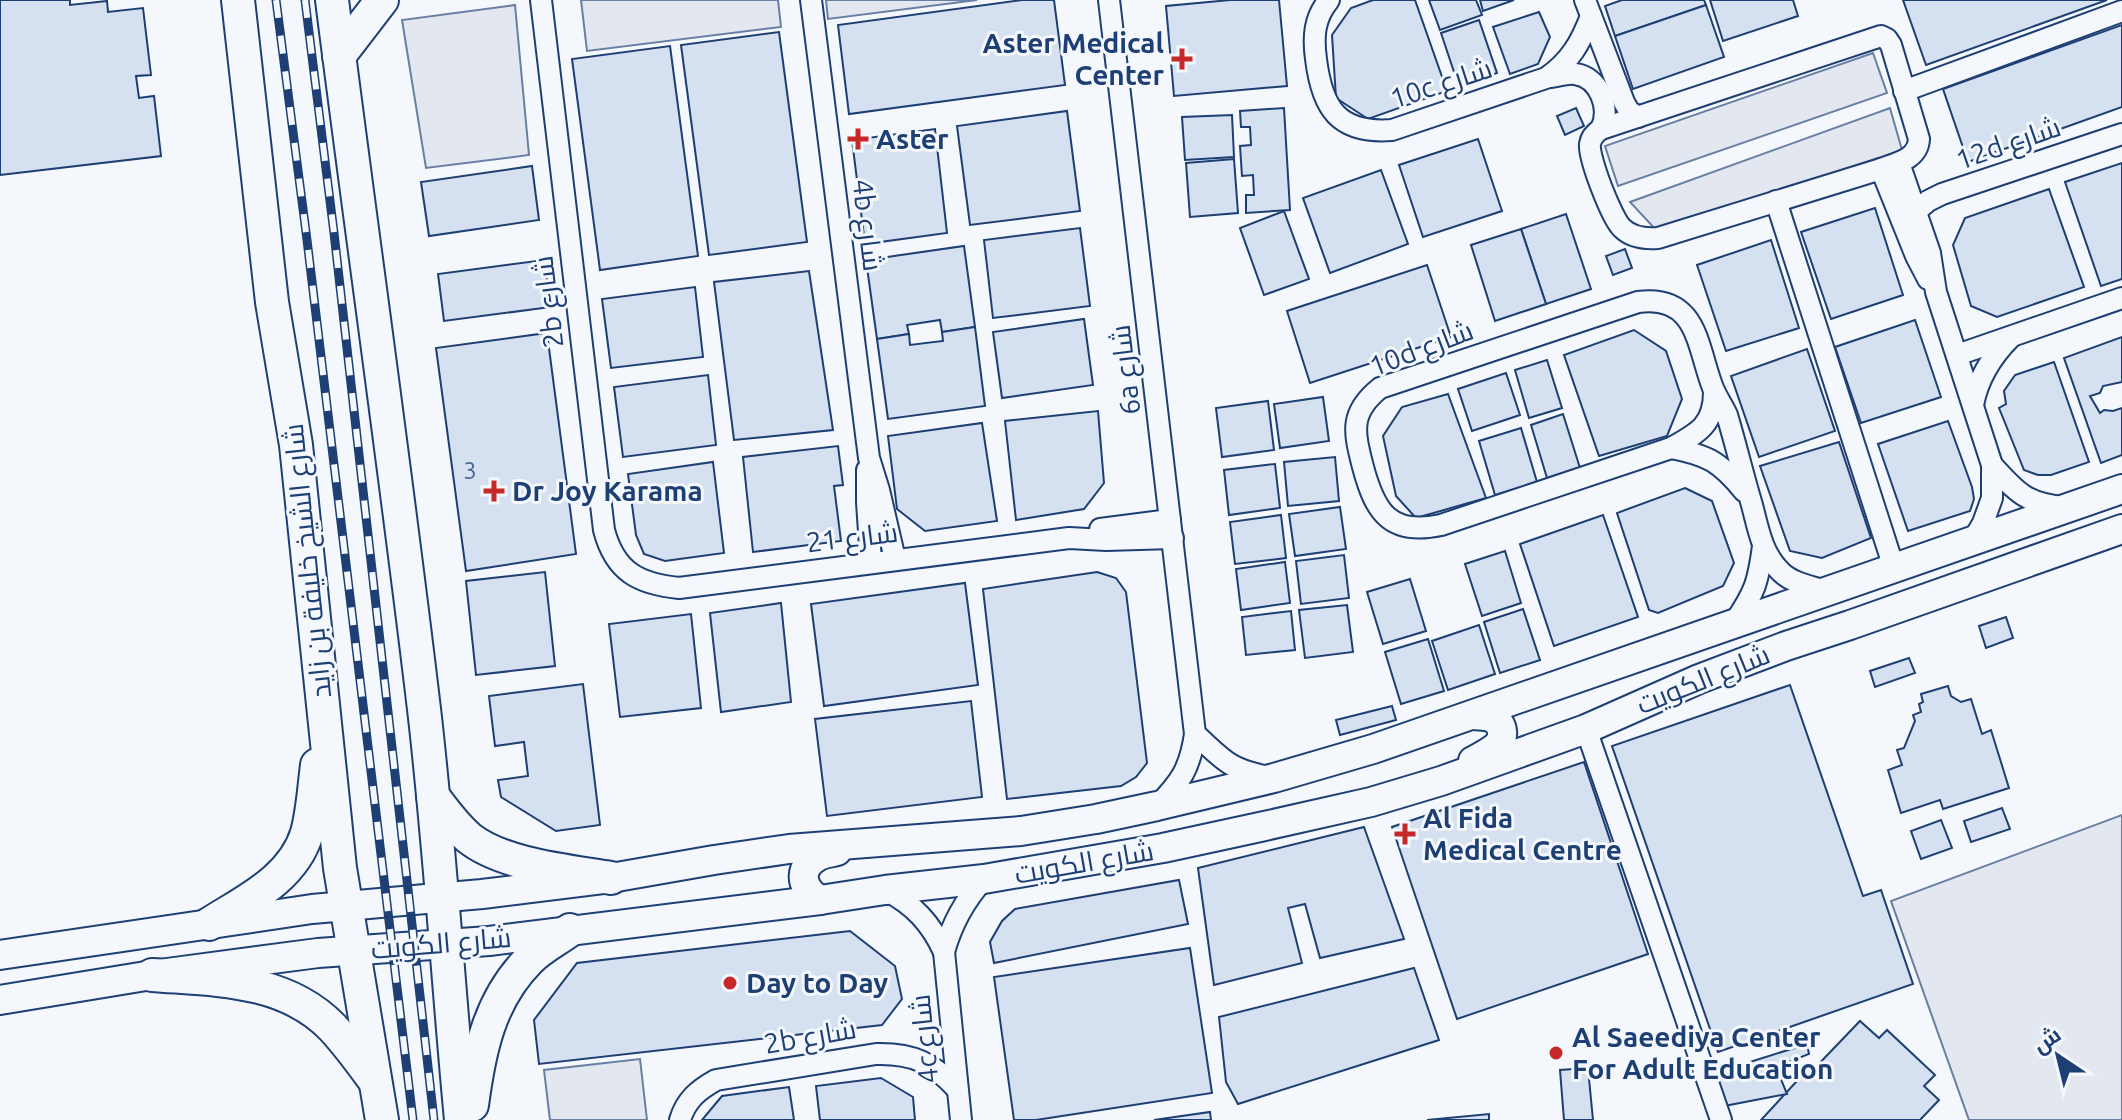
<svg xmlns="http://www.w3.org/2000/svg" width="2122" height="1120" viewBox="0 0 2122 1120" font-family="Ubuntu,Cairo,sans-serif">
<rect width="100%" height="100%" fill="#f4f7fb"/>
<g fill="#e3e8f0" stroke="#687fa3" stroke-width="2">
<path d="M581,0H778L781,27L587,51Z"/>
<path d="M826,0H977L828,19Z"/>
<path d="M515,5L529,155L426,168L402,20Z"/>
<path d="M1873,53L1887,93L1618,186L1605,146Z"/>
<path d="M1890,108L1902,150L1658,232L1630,202Z"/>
<path d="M2122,815V1120H1969L1891,901Z"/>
<path d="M640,1059L647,1120H550L544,1070Z"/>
</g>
<g fill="#d5e0f0" stroke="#1d3f73" stroke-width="2">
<path d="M0,0H70V5L107,1L108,12L143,8L151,75L136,76L139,98L154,96L161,156L0,175Z"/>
<path d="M1022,0H1054L1065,85L849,114L838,25Z"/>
<path d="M1230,0H1279L1287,86L1174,96L1166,6Z"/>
<path d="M1373,0H1415L1447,91L1368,119L1336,98L1332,35L1351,8Z"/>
<path d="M1429,0H1476L1482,15L1440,30Z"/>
<path d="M1480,0H1514L1483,11Z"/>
<path d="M1622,0H1704L1706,5L1615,36L1605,6Z"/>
<path d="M1710,0H1793L1798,16L1723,41Z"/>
<path d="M1903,0H2107L1926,65Z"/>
<path d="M1706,5L1724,57L1633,89L1615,36Z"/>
<path d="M1539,12L1550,37L1538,64L1510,74L1493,27Z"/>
<path d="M1479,20L1497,73L1459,87L1441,33Z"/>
<path d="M2122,25V107L1968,162L1943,89Z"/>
<path d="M779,32L807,242L709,255L681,45Z"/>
<path d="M670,46L698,256L600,270L572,59Z"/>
<path d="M1284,108L1290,210L1246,213V195H1254L1253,175L1242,176L1240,146L1251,145L1250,127H1241L1240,111Z"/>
<path d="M1576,108L1584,126L1565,135L1557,116Z"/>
<path d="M1067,111L1080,211L970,225L957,126Z"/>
<path d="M1232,115L1234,157L1185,160L1182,117Z"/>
<path d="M935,129L947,233L865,244L852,140Z"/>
<path d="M1478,139L1502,211L1423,237L1399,165Z"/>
<path d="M1234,159L1238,213L1190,217L1186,163Z"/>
<path d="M2122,163V279L2101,286L2065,182Z"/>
<path d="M532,166L539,220L429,236L421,182Z"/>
<path d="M1381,170L1408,244L1330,273L1303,198Z"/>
<path d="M2049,189L2084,287L1997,317L1971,306L1953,245L1965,218Z"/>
<path d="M1875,208L1903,295L1831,319L1801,232Z"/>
<path d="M1284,211L1309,279L1264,295L1240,228Z"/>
<path d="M1566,214L1591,289L1546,304L1521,229Z"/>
<path d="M1080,228L1090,306L993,318L984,240Z"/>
<path d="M1521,229L1546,304L1495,321L1471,245Z"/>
<path d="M1771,240L1799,328L1726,351L1697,265Z"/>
<path d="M964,246L975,327L942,332L940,320L907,325L909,334L877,339L866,260Z"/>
<path d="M1625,249L1632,268L1613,275L1606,256Z"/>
<path d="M544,260L551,307L444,321L438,274Z"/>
<path d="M1427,265L1451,337L1310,383L1287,311Z"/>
<path d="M809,271L833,430L734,440L714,282Z"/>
<path d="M695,287L703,357L611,368L602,299Z"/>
<path d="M1084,319L1093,385L1002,398L993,332Z"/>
<path d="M1915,320L1941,397L1861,423L1835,347Z"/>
<path d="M975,327L985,406L888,419L877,339L909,334L910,345L943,341L942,332Z"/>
<path d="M1634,330L1666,351L1682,399L1667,436L1599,456L1564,355Z"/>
<path d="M547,333L576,554L466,571L436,348Z"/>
<path d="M2122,337V382L2103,386L2100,393L2090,396L2100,413L2104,410L2113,411L2122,408V455L2101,463L2064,358Z"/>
<path d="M1807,349L1835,431L1759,457L1731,376Z"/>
<path d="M1547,360L1562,408L1529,418L1515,370Z"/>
<path d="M2054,362L2089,462L2051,475H2038L2024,470L1999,408L2006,404L2004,391L2015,375Z"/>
<path d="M1506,373L1520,415L1472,431L1458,389Z"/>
<path d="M708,375L716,445L623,457L614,387Z"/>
<path d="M1448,394L1486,498L1416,518L1396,496L1383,436L1402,407Z"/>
<path d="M1323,397L1329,441L1280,448L1274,404Z"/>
<path d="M1268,401L1274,450L1222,457L1216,408Z"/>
<path d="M1098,411L1104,483L1084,509L1016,520L1005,421Z"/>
<path d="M1563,414L1580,468L1547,478L1531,425Z"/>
<path d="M1948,421L1972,487L1974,499L1970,511L1908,531L1878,444Z"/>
<path d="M982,423L997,521L925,531L897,509L888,436Z"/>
<path d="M1521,428L1537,482L1495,495L1479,441Z"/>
<path d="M1839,442L1871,538L1822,558L1790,551L1760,466Z"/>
<path d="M838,446L843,485L834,486L841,541L753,552L743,457Z"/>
<path d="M1335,457L1339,501L1288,506L1284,462Z"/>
<path d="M713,462L724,553L665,561L644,554L636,535L628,474Z"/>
<path d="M1275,464L1280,508L1229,515L1224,470Z"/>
<path d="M1685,488L1712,501L1734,563L1723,586L1658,613L1649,610L1617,513Z"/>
<path d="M1340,507L1346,549L1295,556L1289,514Z"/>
<path d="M1281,515L1286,558L1235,564L1230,522Z"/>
<path d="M1603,515L1638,617L1554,646L1520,544Z"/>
<path d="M1505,551L1521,603L1482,616L1465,564Z"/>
<path d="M1344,555L1349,598L1301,604L1296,561Z"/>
<path d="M1285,562L1290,603L1241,610L1236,569Z"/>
<path d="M545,572L555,666L476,675L466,581Z"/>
<path d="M1097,572L1116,578L1126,592L1147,763L1136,777L1121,786L1007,799L983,589Z"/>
<path d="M1410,579L1426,631L1383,644L1367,592Z"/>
<path d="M965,583L978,685L824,706L811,604Z"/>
<path d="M781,603L791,702L721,712L710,613Z"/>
<path d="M1347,605L1353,652L1305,658L1299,610Z"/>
<path d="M1523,609L1540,660L1500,673L1484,622Z"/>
<path d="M1291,611L1295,650L1246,655L1242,617Z"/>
<path d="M691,614L701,708L620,717L609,624Z"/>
<path d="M2006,617L2013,638L1986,648L1979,626Z"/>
<path d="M1479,625L1495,674L1448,690L1432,641Z"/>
<path d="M1428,639L1444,691L1401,704L1385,652Z"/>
<path d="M1909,658L1915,673L1875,687L1870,671Z"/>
<path d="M583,684L600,825L556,831L501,797L498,780L528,776L524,742L495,746L489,696Z"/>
<path d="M1790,685L1863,896L1881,890L1913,984L1718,1052L1612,746Z"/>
<path d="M1948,686L1951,696L1961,702L1971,699L1982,734L1991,730L2009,788L1943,809L1940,800L1901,813L1888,770L1902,765L1897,750L1904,748L1915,721L1913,715L1921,712L1919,704L1923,702L1921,694Z"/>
<path d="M971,701L982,797L827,816L815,719Z"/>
<path d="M1392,706L1396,720L1340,735L1336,720Z"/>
<path d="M1584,762L1648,954L1457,1019L1392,827Z"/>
<path d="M2002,808L2010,829L1971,842L1964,821Z"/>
<path d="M1941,820L1952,848L1921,859L1911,831Z"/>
<path d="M1364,827L1404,939L1320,958L1305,904L1288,908L1302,963L1214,985L1198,868Z"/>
<path d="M1179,880L1188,924L994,963L990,942L1002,921L1015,909Z"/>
<path d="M850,931L895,966L902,999L882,1025L539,1064L534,1020L577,963Z"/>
<path d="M1190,948L1212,1093L1036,1120H1014L994,977Z"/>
<path d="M1414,968L1439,1040L1238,1104L1226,1082L1219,1017Z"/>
<path d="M1860,1021L1879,1038L1887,1030L1935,1075L1924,1086L1939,1100L1920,1120H1761L1809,1068L1812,1071Z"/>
<path d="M1807,1044L1809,1054L1776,1067L1787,1094L1724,1106L1712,1074Z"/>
<path d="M1588,1068L1593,1120H1564L1560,1070Z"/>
<path d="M881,1078L913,1097L915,1120H820L816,1086Z"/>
<path d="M789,1087L794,1120H702L722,1096Z"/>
<path d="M1210,1112L1211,1120H1154Z"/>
<path d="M1489,1114V1120H1427Z"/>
</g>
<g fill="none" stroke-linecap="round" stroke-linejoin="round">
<g stroke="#1d3f73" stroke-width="24">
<g id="street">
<path d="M541,0L604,530C615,572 639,584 679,588L1069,538L1106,540L1173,538"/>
<path d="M811,0L869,458L879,490L895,559"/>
<path d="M1109,0L1195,734C1190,768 1181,782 1157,806"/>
<path d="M1329,0C1314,18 1313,37 1316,59C1322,108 1338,134 1392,130L1546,78C1570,62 1581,42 1591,16"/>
<path d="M1585,0L1624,102L1629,111L1638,117"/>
<path d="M1881,36L1887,39L1891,45L1919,139C1918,159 1897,163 1881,169L1658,238C1645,239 1632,238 1622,228C1612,219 1588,157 1590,144C1591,137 1595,133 1601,129Z"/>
<path d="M1550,77C1558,76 1567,73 1575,74C1600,77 1611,109 1601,129"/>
<path d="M1904,91L2122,11"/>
<path d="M1899,163L1930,253L1936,292L1992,465V498L1983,523L1973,540"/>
<path d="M1881,169L1916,256L1928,279"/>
<path d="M1776,201L1894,568"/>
<path d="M1915,212L1928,201L1942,194L2122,134"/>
<path d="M1957,355L2122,298"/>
<path d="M1714,392C1714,425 1698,433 1671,448L1441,525C1390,536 1375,512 1363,467C1354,432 1349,413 1380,388L1638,302C1698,294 1697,347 1713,388C1717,398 1723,406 1727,415C1736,445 1743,475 1752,505C1758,528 1762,554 1781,572C1792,583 1810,586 1825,591"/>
<path d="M1973,405C1978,378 1991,357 2011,337"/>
<path d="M1671,448C1708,455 1720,462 1744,491"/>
<path d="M1992,465C2017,493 2027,504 2065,507"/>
<path d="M867,470V502L871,562"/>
<path d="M1100,529L1170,520"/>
<path d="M1734,623C1755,592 1758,583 1763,546"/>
<path d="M1586,729L1721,1120"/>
<path d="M1195,734C1225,761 1228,769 1269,777"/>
<path d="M885,890C913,904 931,923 944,952L961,1120"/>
<path d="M944,952C952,923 964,901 984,879"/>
<path d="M680,1120C686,1100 698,1090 716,1080L876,1054C913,1053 933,1063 957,1089"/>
</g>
</g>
<g stroke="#1d3f73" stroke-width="32">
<g id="secondary">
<path d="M1473,761C1480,757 1489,753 1496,747C1505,739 1504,725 1494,719C1488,715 1480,716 1474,715"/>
<path d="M820,900C802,890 796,869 817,857C823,853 831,853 837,851"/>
<path d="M0,955L312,909L482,894L611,878L714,860L789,849L1021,831L1096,819L1157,806L1274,778L1373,749L2122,489"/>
<path d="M0,1000L152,975L318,953L489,941L820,900L885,890L984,879L1163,848L1260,827L1371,802L1441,781L1586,729L1699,679L1786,646L1850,625L2122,529"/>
</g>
</g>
<g stroke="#1d3f73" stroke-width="36">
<g id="primary">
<path d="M238,0L272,302L296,445L340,868L382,1120"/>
<path d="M332,0C362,236 396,473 424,709C440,846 448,983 461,1120"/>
<path d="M339,56L382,0"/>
<path d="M433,796C444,811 455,826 469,838C503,865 569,871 611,878"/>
<path d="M209,924C247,900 293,879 307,833C313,811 314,788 317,765"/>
<path d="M152,975C215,980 284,978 332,1027C347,1043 361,1062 374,1080"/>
<path d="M472,1105C479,1052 489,1000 529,960C540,948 557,940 570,930"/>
</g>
</g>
<use href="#street" stroke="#f4f7fb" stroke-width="20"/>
<use href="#secondary" stroke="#f4f7fb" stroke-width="28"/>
<use href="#primary" stroke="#f4f7fb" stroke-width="32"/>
<g stroke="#1d3f73" stroke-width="9">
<g id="rail">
<path d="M276,0L307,240L413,1120"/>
<path d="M305,0L334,233L434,1120"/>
</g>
</g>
<use href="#rail" stroke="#f4f7fb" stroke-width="6" stroke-dasharray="18" stroke-linecap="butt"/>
</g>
<g fill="#c62828" stroke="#f4f7fb" stroke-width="3">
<path d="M1178 47h8v8h8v8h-8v8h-8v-8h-8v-8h8z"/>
<path d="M854 127h8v8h8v8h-8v8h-8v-8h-8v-8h8z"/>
<path d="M490 479h8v8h8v8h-8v8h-8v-8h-8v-8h8z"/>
<path d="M1401 822h8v8h8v8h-8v8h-8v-8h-8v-8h8z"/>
<circle cx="730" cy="983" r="8"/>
<circle cx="1556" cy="1053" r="8"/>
</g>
<g text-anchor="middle" stroke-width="6" stroke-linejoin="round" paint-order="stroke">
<g font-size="24" fill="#4b6792">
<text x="470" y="479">3</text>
</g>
<g font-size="28" font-weight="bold" fill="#1d3f73" stroke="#f4f7fb" text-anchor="start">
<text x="1164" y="53" text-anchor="end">Aster Medical<tspan x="1164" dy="32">Center</tspan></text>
<text x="876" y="149">Aster</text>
<text x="512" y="501">Dr Joy Karama</text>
<text x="1423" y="828">Al Fida<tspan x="1423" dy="32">Medical Centre</tspan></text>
<text x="746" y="993">Day to Day</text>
<text x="1572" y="1047">Al Saeediya Center<tspan x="1572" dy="32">For Adult Education</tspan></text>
</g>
<g font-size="28" fill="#1d3f73" stroke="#f4f7fb">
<text transform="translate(1441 83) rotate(-18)" y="10">10c شارع</text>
<text transform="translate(2008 143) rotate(-19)" y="10">12d شارع</text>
<text transform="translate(868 225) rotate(83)" y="10">4b شارع</text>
<text transform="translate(548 302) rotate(-97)" y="10">2b شارع</text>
<text transform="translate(1421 348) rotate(-21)" y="10">10d شارع</text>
<text transform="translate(1125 370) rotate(-97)" y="10">6a شارع</text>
<text transform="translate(852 537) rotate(-7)" y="10">شارع 21</text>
<text transform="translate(307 561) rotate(-96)" y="10">شارع الشيخ خليفة بن زايد</text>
<text transform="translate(1703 679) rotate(-22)" y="10">شارع الكويت</text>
<text transform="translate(1084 862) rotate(-10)" y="10">شارع الكويت</text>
<text transform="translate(441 943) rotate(-5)" y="10">شارع الكويت</text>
<text transform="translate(810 1036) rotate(-10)" y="10">2b شارع</text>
<text transform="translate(924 1039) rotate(-96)" y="10">4c شارع</text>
</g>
</g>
<g transform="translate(2058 1056) rotate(325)" stroke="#f4f7fb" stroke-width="6" paint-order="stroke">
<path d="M0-6L14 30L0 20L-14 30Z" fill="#1d3f73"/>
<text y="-12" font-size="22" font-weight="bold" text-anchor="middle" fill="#1d3f73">ش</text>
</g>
</svg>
